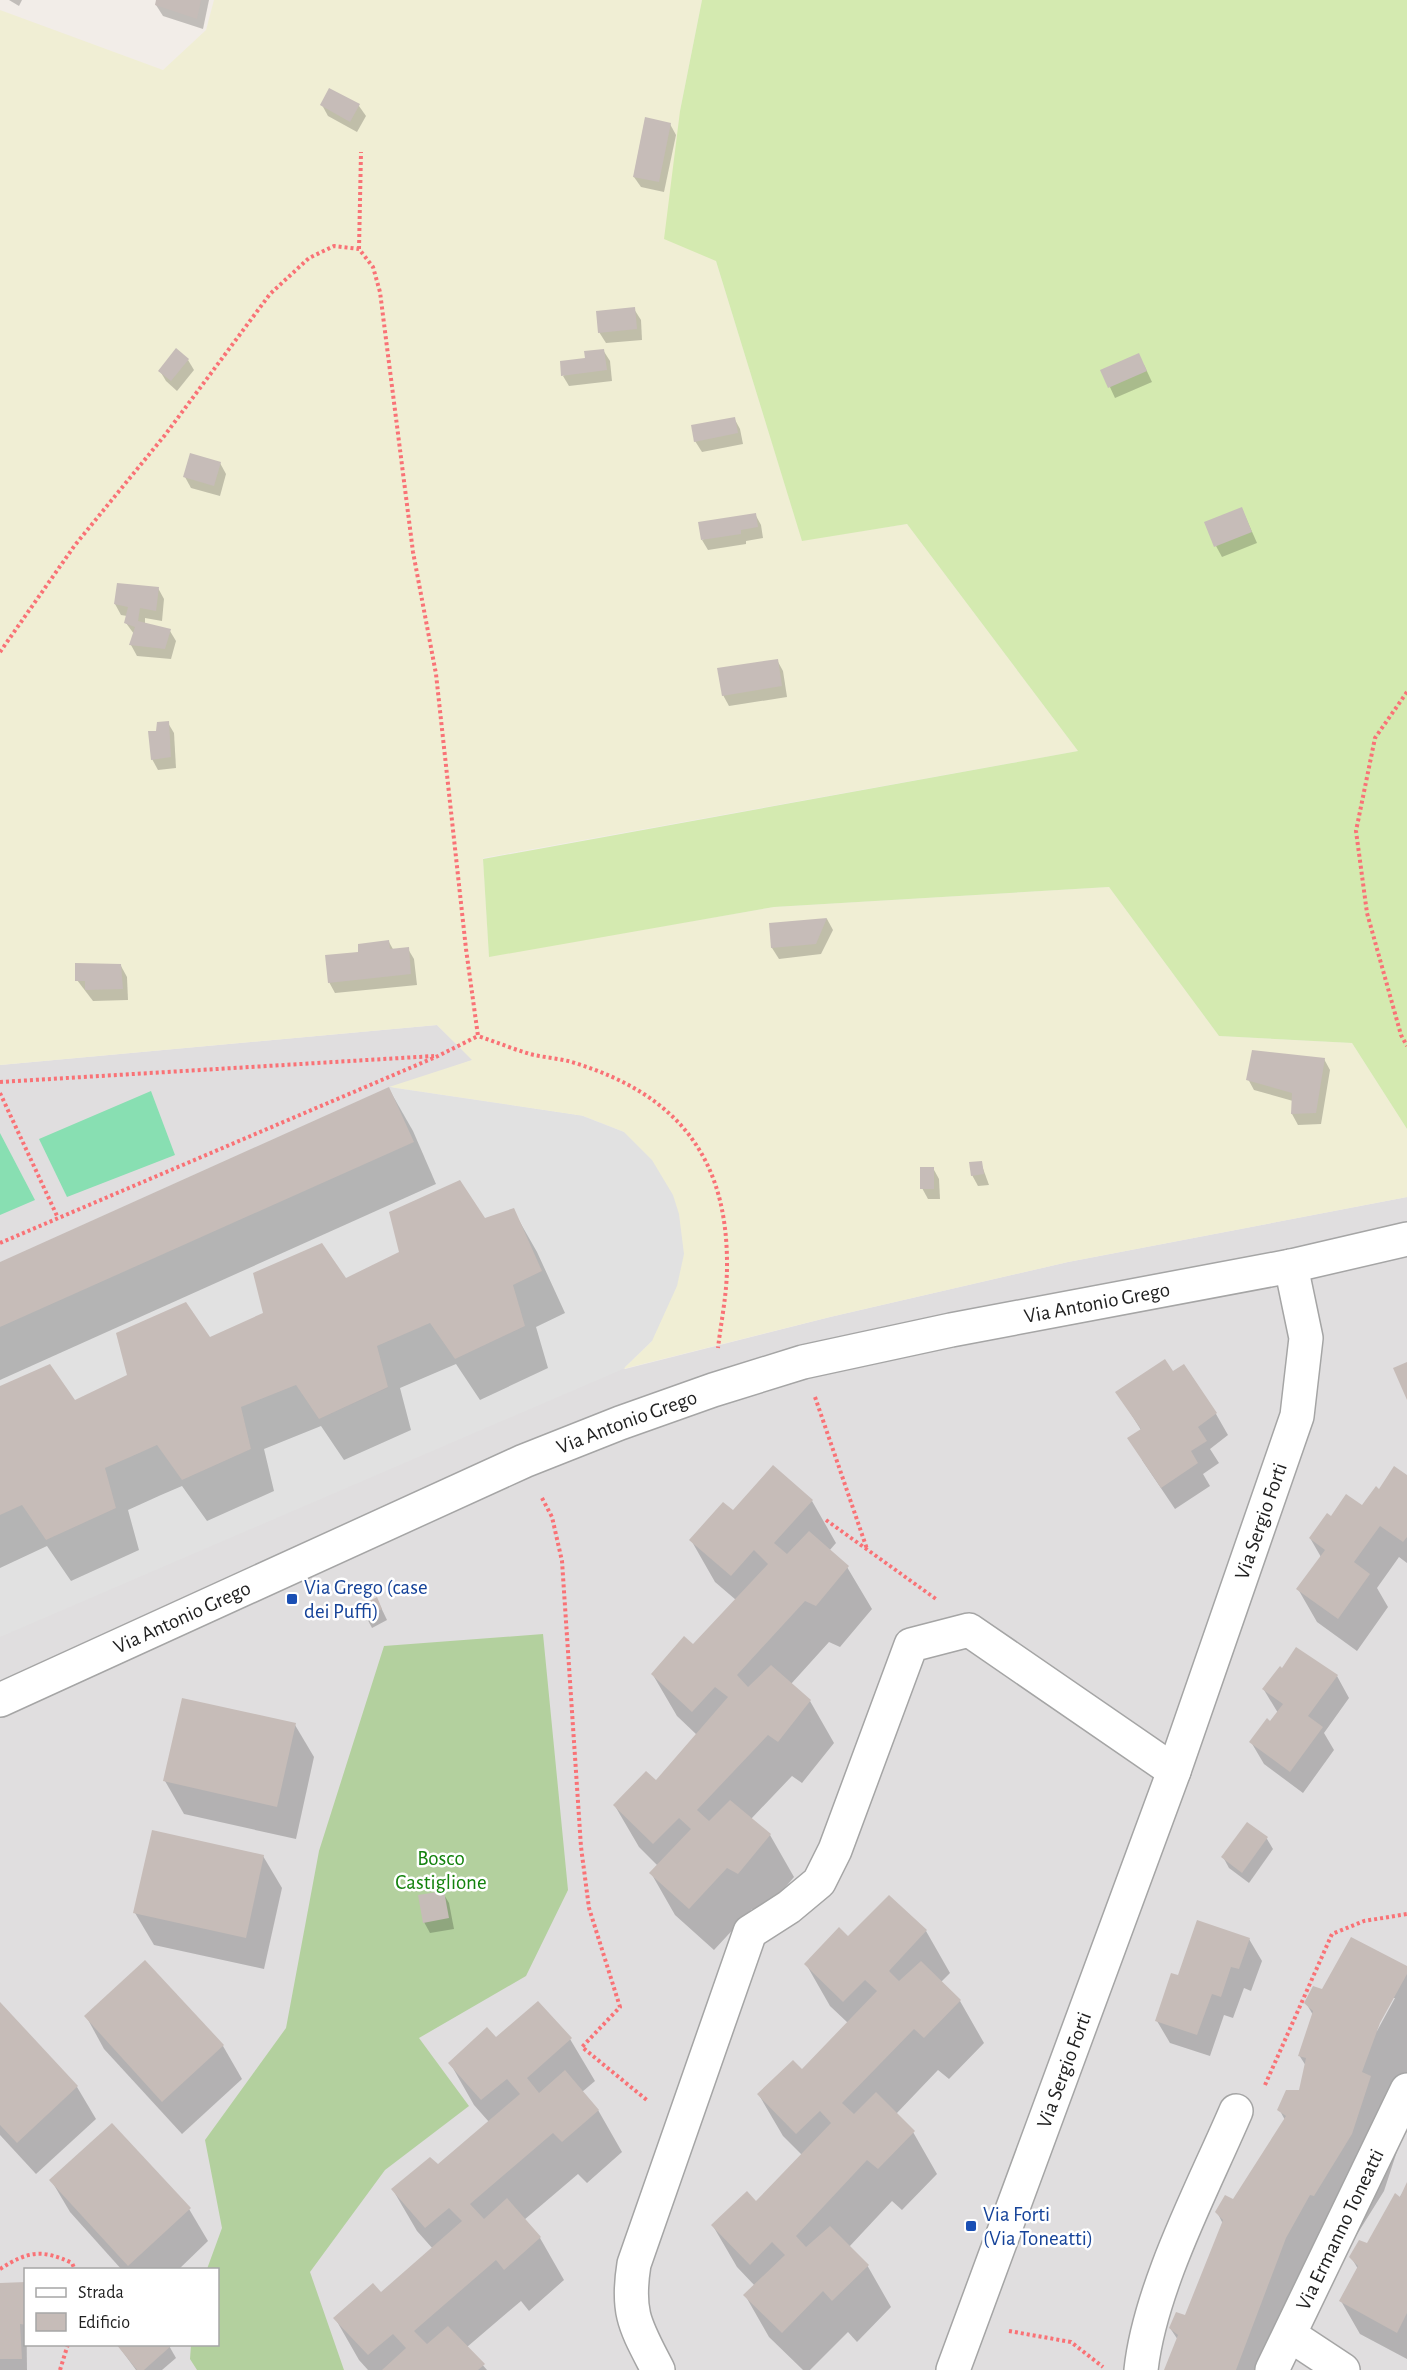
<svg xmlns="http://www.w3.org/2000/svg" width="1407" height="2370" viewBox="0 0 1407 2370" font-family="'Alegreya Sans',sans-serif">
<rect width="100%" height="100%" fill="#f2ede8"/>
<path fill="#e0dedf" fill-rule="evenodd" d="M437,1025L473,1060L391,1088L583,1116L625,1369L830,1317L1068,1262L1407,1197V2370H0V1065ZM26,2270H218V2344H26Z"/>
<path fill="#f0eed4" d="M214,0H702L680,111L716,261L802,540L907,524L1078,751L483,858L489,956L774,907L1109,887L1219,1036L1352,1043L1407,1129V1197L1068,1262L830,1317L623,1369L652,1341L624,1132L583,1116L389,1087L472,1060L437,1025L0,1065V10L163,70L206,30Z"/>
<path fill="#d4eab0" d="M702,0H1407V1129L1352,1043L1219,1036L1109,887L774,907L489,957L483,859L1078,751L907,524L802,541L716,261L664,239L680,111Z"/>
<path fill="#b3d09e" d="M543,1634L568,1890L526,1976L419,2038L469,2106L385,2170L310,2272L344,2370H197L190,2359L191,2345L218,2344V2270L207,2269L222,2228L205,2140L286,2028L319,1851L384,1646Z"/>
<g fill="#88dfb2">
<path d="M151,1091L175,1155L67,1197L39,1139Z"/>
<path d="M0,1133L35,1200L0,1215Z"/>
</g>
<path fill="#e1e1e1" d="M389,1087L583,1116L624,1132L652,1160L673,1195L679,1214L684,1254L677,1286L652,1341L623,1369L0,1637V1515L22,1505L46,1540L116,1508L105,1468L157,1445L182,1480L251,1449L241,1407L296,1385L319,1419L388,1388L377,1346L430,1323L455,1359L525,1326L513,1285L542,1271L514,1208L485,1218L460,1181L389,1212L399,1252L346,1278L322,1243L253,1273L263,1313L210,1337L186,1302L116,1333L127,1375L75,1400L50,1364L0,1386V1262Z"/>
<g fill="#0003" fill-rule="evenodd">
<path d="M9,0H22L19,6Z"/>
<path d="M158,0H209L203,29L163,16L156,5Z"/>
<path d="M330,90L359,106L366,116L357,132L328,116L322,105Z"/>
<path d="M670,124L676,135L664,192L641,187L634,177Z"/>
<path d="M634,309L641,320L642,340L606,343L599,332Z"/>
<path d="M603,350L610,361L612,381L569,386L563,376Z"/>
<path d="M188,360L194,370L177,391L166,381L160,371Z"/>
<path d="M1144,365L1152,382L1115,398L1102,370Z"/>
<path d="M734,418L740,429L743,444L702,452L695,441Z"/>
<path d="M220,463L226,474L220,496L191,488L185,477Z"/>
<path d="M1242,509L1257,543L1222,557L1216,546Z"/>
<path d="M755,514L761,525L763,538L746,541V544L708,550L702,540Z"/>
<path d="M158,588L164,599L162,621L145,618V624L170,631L176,641L171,659L137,656L131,645L134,634L126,623L127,616L121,615L115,604Z"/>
<path d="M777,660L783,671L787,697L729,706L723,695Z"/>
<path d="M168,723L174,733L176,768L158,770L152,759L158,732Z"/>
<path d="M827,919L833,930L821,954L779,959L772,948L771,925Z"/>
<path d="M389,942L394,951L408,949L414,959L417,985L335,993L329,982L360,953Z"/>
<path d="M121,966L127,977L128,1000L93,1001L77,980Z"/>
<path d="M1324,1059L1330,1070L1321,1124L1298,1125L1292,1114L1293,1101L1254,1090L1248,1079Z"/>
<path d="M389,1089L413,1131L436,1184L0,1380V1264Z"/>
<path d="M981,1163L989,1185L978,1186L972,1175Z"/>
<path d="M933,1168L939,1179L940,1199H928L922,1188Z"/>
<path d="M513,1210L537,1252L565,1313L536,1327L548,1368L480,1400L456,1364L400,1388L411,1430L344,1460L321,1426L264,1449L274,1491L207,1521L182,1486L161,1495L128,1510L139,1550L71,1581L47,1546L0,1568V1387L74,1402L209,1339Z"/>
<path d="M1172,1373L1216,1414L1228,1435L1210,1449L1219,1463L1203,1474L1210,1486L1175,1509L1142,1460L1141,1430L1118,1393Z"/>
<path d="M1407,1477V1563L1399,1557L1377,1588L1388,1607L1357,1651L1317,1622L1298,1589L1321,1557L1310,1538L1331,1518L1363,1507L1379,1491Z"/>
<path d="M812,1501L836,1543L829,1551L847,1567L872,1609L840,1647L829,1642L791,1684L810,1701L834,1743L802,1783L792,1776L751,1819L770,1835L794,1877L762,1915L752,1909L714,1950L675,1915L651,1873L658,1866L639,1847L615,1806L656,1782L697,1735L677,1716L653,1675L693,1646L736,1600L715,1582L691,1540L733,1512Z"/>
<path d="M377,1599L387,1620L372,1628L361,1607Z"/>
<path d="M1337,1676L1349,1698L1324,1733L1334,1750L1303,1793L1264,1764L1251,1742L1278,1713L1264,1690Z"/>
<path d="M295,1725L314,1757L296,1839L184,1814L165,1781Z"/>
<path d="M1247,1824L1267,1839L1273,1849L1249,1883L1229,1868L1223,1857Z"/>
<path d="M263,1856L282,1888L264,1969L154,1945L135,1913Z"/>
<path d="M443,1893L449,1903L454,1929L430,1933L424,1922Z"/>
<path d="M926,1931L950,1973L941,1982L960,2001L984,2043L949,2079L938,2070L896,2114L913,2132L937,2174L902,2210L892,2201L849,2247L867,2265L891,2307L857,2342L848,2332L810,2370H803L769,2337L745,2295L755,2286L737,2267L713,2226L756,2203L802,2155L783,2136L759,2095L802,2071L848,2023L830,2006L806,1964L848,1938Z"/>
<path d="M1249,1939L1262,1961L1251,1991L1244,1988L1233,2018L1224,2015L1210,2056L1170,2043L1157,2021L1179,1977Z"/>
<path d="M145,1962L223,2046L242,2079L182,2134L104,2049L86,2016Z"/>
<path d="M1407,1968V2093L1403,2133L1384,2191L1346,2252L1290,2370H1166L1178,2340L1170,2328L1186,2317L1223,2224L1217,2212L1234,2201L1285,2120L1279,2109L1300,2091L1306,2066L1299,2055L1313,2015L1306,2003L1323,1991ZM1392,1998H1395L1377,2031L1375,2029Z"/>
<path d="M0,2004L77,2087L96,2119L36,2174L0,2135Z"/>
<path d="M496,2039H570L595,2081L582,2092L598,2110L622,2152L587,2183L578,2174L524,2220L540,2238L564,2280L529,2311L521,2301L467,2347L487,2370H368L359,2360L335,2318L381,2294L433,2249L417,2231L393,2190L438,2166L489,2122L474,2105L450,2063Z"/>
<path d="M51,2180L189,2209L208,2241L178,2270H122L70,2212Z"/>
<path d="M1407,2186V2359L1360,2334L1341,2301L1358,2269L1351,2257L1368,2245Z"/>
<path d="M0,2284H26L27,2370H0Z"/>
<path d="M117,2344H168L176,2358L162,2370H136Z"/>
</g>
<g fill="#c6bcb8">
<path d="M156,0H201L197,19L155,5Z"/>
<path d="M329,88L360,104L350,122L320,105Z"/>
<path d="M645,117L671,123L659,182L633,177Z"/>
<path d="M635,307L637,329L598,333L596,311Z"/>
<path d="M176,348L189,359L171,381L158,371Z"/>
<path d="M604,349L607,370L561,376L560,361L585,358L584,351Z"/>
<path d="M1139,353L1147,371L1108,388L1100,370Z"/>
<path d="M735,417L738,433L694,442L691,425Z"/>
<path d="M190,453L221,462L214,486L183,477Z"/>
<path d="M1242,507L1252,532L1214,547L1204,522Z"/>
<path d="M756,513L758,527L741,530V534L701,540L698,522Z"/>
<path d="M117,583L159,587L156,611L140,608L138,621L171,629L165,649L129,645L135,627L124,623L128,607L114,604Z"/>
<path d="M778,659L782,686L722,696L717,668Z"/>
<path d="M169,721L171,757L151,760L148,731H156L157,722Z"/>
<path d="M827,918L816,944L771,948L769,923Z"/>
<path d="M389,940L390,949L409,947L411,974L328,983L325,955L358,952V944Z"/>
<path d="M75,963L121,964L123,989L85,990V981H75Z"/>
<path d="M1252,1050L1325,1058L1316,1113L1291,1114L1292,1093L1246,1080Z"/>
<path d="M389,1087L414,1142L0,1327V1262Z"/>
<path d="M982,1161L984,1174L971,1176L969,1162Z"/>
<rect x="920" y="1167" width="14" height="22"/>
<path d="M460,1180L485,1218L514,1208L542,1271L513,1285L525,1326L455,1359L430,1323L377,1346L388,1387L319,1419L296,1385L241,1407L251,1449L182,1480L157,1445L137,1454L105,1468L116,1508L46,1540L22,1505L0,1515V1386L50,1364L75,1400L127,1375L116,1333L186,1302L210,1337L263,1313L253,1273L322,1243L346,1278L399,1252L389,1212Z"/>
<path d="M1165,1359L1173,1371L1184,1364L1217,1413L1198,1427L1207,1441L1191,1451L1198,1463L1161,1488L1127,1438L1141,1429L1115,1392Z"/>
<path d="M1407,1362V1400L1393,1368Z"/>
<path d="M773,1465L813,1500L774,1543L787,1554L809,1531L849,1566L816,1606L805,1601L737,1675L748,1687L771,1665L811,1700L778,1742L768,1735L697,1810L709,1821L730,1800L771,1834L738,1874L727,1868L689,1909L649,1873L691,1829L679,1818L653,1844L613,1805L646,1771L656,1780L728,1697L715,1687L692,1712L651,1674L684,1636L693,1644L768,1564L754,1550L731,1576L689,1540L723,1502L733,1510Z"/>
<path d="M1394,1466L1407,1475V1537L1403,1542L1380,1526L1354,1562L1370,1574L1338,1619L1296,1589L1325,1550L1309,1538L1327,1513L1331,1516L1346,1494L1362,1505L1376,1486L1379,1489Z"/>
<path d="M377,1597L382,1609L365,1618L360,1606Z"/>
<path d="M1296,1647L1338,1675L1308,1716L1323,1727L1290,1772L1249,1742L1267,1718L1270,1721L1283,1704L1262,1689L1280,1666L1282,1668Z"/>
<path d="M182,1698L296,1723L277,1807L163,1781Z"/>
<path d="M1247,1822L1268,1837L1242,1873L1221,1857Z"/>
<path d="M152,1830L264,1855L246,1938L133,1913Z"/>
<path d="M444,1891L449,1918L423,1923L418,1895Z"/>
<path d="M889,1895L927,1930L889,1971L899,1981L921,1961L961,2000L924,2038L914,2029L842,2103L854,2114L876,2092L915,2131L878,2169L867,2160L796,2236L806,2247L830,2226L869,2265L832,2301L823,2291L782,2333L743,2295L785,2255L772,2242L750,2265L711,2225L747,2191L756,2201L831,2123L820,2111L796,2134L757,2094L793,2060L802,2069L877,1991L865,1980L843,2002L804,1964L839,1927L848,1936Z"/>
<path d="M1197,1920L1250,1938L1239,1969L1231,1967L1221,1997L1212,1994L1197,2035L1155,2021L1171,1973L1178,1975Z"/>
<path d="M1351,1937L1407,1966V1974L1380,2023L1362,2072L1371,2076L1352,2134L1314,2196L1310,2195L1286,2238L1236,2370H1164L1178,2335L1169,2328L1176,2312L1185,2315L1223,2220L1215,2212L1225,2195L1233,2199L1286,2116L1277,2110L1286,2090H1299L1306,2058L1298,2056L1313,2011L1304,2003L1313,1986L1322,1989Z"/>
<path d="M145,1960L224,2045L162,2102L84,2016Z"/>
<path d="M538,2001L572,2038L527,2078L539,2093L565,2070L599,2110L562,2142L553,2133L470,2204L484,2219L507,2198L541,2237L504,2270L496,2260L414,2331L427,2344L448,2326L485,2364L478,2370H382L406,2348L393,2334L368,2355L333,2318L373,2283L381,2292L462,2221L449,2208L425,2228L391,2189L430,2157L438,2164L520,2094L507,2079L481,2100L448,2063L487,2027L496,2037Z"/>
<path d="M0,2002L78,2086L17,2143L0,2125Z"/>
<path d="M112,2123L191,2208L128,2266L49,2180Z"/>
<path d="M1407,2182V2313L1397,2333L1339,2301L1358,2266L1349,2257L1359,2240L1367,2243L1395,2193L1400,2197Z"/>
<path d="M26,2282V2325L20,2324L22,2359H0V2283Z"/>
<path d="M116,2344H170L171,2346L144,2370H137Z"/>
</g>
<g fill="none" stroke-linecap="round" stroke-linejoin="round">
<g stroke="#a5a5a5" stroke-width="36">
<g id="street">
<path id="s1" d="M0,1700L524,1461L620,1423L713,1390L803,1362L951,1330L1291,1266L1407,1239"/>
<path d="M1290,2335L1343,2370"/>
<path d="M658,2370C636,2327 626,2314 634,2264L750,1932L789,1907L819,1882L835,1850L911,1645L969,1630L1174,1771"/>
<path id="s2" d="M953,2370L1174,1771L1297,1416L1306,1338L1291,1266"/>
<path d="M1141,2370C1150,2287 1203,2188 1236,2111"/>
<path id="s3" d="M1272,2370L1407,2090"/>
</g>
</g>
<g stroke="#f97276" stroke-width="4" stroke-dasharray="3 3" stroke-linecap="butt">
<path d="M359,249L361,152"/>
<path d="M0,652L75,545L165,435L270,294L309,258L334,246L359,249L373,267L380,292L413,552L436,674L466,949L478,1036C496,1042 513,1049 530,1054C545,1058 560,1058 575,1063C678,1095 728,1158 727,1267C727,1294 721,1322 718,1348"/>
<path d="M1407,692L1375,738L1356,831L1367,913L1401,1035L1407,1046"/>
<path d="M0,1082L434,1056"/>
<path d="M0,1093L58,1218"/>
<path d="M0,1243L438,1056L478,1036"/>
<path d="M815,1397L867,1549"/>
<path d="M542,1498L552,1517L562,1561L581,1847L589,1908L620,2007L582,2047L648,2101"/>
<path d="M826,1520L936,1599"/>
<path d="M1265,2085L1332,1934L1364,1921L1407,1914"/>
<path d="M0,2269C28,2251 42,2249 72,2263L75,2270"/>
<path d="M1009,2331L1071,2342L1103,2367"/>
<path d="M60,2370L68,2344"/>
</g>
<use href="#street" stroke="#fff" stroke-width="33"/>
</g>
<g fill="#1a4fb4" stroke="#fff" stroke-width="2">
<rect x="286" y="1593" width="12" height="12" rx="3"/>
<rect x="965" y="2220" width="12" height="12" rx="3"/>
</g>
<g text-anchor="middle" stroke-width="5" stroke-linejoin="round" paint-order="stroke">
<g font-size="21" fill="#212121" stroke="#fff">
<text dy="7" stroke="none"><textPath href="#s1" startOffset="1172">Via Antonio Grego</textPath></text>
<text dy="7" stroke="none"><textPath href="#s1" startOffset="686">Via Antonio Grego</textPath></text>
<text dy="7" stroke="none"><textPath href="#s2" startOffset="903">Via Sergio Forti</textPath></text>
<text dy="7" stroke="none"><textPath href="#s1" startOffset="200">Via Antonio Grego</textPath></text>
<text dy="7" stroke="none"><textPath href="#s2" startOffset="320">Via Sergio Forti</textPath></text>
<text dy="7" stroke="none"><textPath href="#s3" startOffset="156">Via Ermanno Toneatti</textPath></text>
</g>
<g font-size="21" fill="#164399" stroke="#fff" text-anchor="start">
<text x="304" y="1594">Via Grego (case<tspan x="304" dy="24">dei Puffi)</tspan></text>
<text x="983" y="2221">Via Forti<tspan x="983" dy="24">(Via Toneatti)</tspan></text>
</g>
<g font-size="21" fill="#13820d" stroke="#fff">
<text x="441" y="1865">Bosco<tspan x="441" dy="24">Castiglione</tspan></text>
</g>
</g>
<rect x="24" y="2268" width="195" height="78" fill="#ffffff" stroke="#a6a6a6" stroke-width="1.5"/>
<rect x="36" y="2288" width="30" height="9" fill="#ffffff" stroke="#a6a6a6" stroke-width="1.5"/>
<text x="78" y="2298" font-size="18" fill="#212121">Strada</text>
<rect x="36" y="2313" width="30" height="18" fill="#c6bcb8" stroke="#a6a6a6" stroke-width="1.5"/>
<text x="78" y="2328" font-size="18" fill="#212121">Edificio</text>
</svg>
